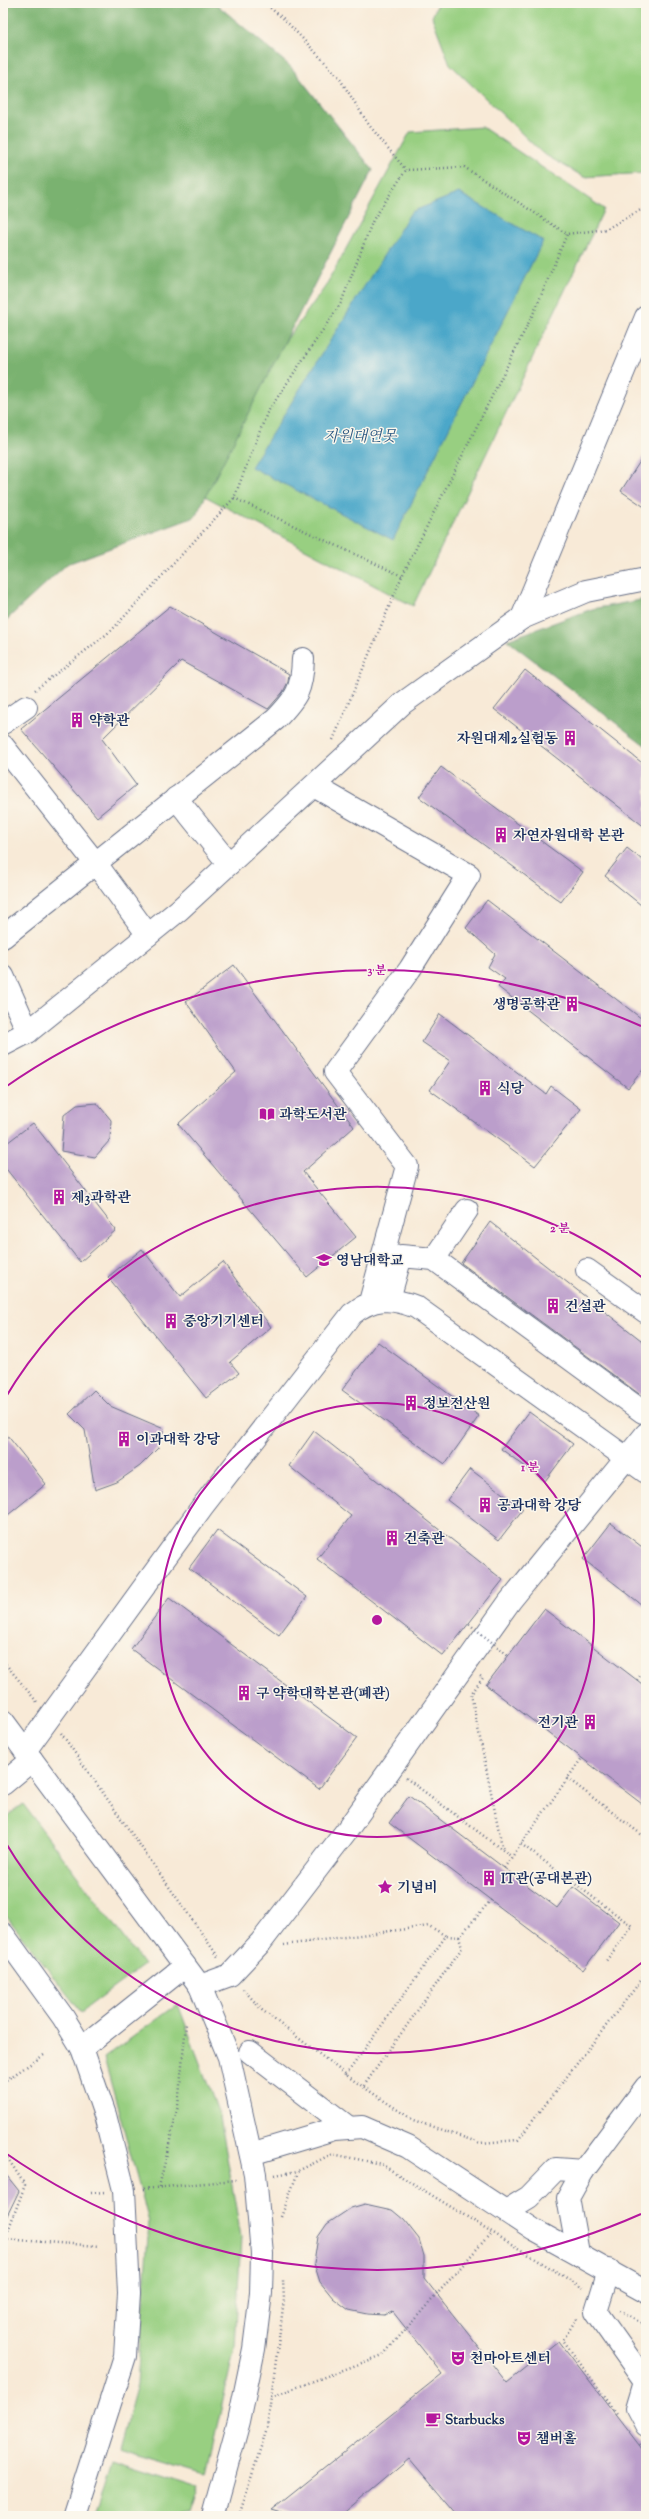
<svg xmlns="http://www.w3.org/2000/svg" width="649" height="2519" viewBox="0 0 649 2519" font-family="'Sorts Mill Goudy','Noto Serif KR',serif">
<rect width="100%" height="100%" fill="#fbf7ec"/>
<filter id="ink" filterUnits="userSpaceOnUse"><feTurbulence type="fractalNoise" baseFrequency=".025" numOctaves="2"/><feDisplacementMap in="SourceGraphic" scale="8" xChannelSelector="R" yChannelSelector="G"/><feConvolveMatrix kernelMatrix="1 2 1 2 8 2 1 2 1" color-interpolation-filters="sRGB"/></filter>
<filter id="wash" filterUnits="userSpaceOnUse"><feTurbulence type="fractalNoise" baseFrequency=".012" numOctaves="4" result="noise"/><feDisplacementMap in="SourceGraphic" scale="16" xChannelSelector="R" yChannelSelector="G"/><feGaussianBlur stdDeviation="0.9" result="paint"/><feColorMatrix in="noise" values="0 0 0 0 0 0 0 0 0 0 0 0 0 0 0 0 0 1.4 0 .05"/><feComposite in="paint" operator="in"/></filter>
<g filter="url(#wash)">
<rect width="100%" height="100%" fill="#f8ead7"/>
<g fill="#98cf81" stroke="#5a7f70">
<path d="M438,3H646V173L584,177L542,153L450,64L432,17Z"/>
<path d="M482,127L604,209L413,606L163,474L254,384L325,287L410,132Z"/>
<path d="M23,1804L144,1965L81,2012L3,1912V1819Z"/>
<path d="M178,2004L220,2117L241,2237L235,2347L206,2476L119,2450L137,2384L149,2222L104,2058Z"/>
<path d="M111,2461L198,2489L189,2516H94Z"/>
</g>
<g fill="#7ab26f" stroke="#4a7066">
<path d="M3,3H215L291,67L373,170L195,517L67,564L3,623Z"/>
<path d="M646,599V746L507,640L592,609Z"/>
</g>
<path fill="#4ba7c9" stroke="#336b94" d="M459,193L543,241L393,540L251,467L411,212Z"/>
<g id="blocks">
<g fill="#bb9ecb">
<path d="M646,452V508L621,491Z"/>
<path d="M170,606L289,674L288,682L283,692L268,709L181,661L102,739L136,785L97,817L21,729Z"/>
<path d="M525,670L646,766V828L494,709Z"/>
<path d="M441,767L583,872L561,902L419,797Z"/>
<path d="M627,848L646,863V909L605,876Z"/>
<path d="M487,900L646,1022V1066L628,1088L498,987L505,979L488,967L495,954L466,928Z"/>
<path d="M234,965L354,1127L303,1172L356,1237L307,1277L178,1124L236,1072L186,1002Z"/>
<path d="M440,1014L546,1094L551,1086L581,1109L535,1166L430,1090L450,1061L422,1042Z"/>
<path d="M97,1103L111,1120L110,1140L95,1157L61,1151L64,1115L77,1105Z"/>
<path d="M33,1123L116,1230L80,1262L3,1165V1146Z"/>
<path d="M490,1222L646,1344V1399L461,1263Z"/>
<path d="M142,1249L180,1297L223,1262L271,1327L230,1362L239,1373L206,1398L108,1277Z"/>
<path d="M378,1342L479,1416L445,1464L342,1390Z"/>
<path d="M94,1390L110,1406L164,1429L158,1448L140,1466L117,1482L95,1490L85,1430L69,1414Z"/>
<path d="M529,1412L573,1444L545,1481L501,1449Z"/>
<path d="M3,1430L46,1484L3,1519Z"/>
<path d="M314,1431L503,1580L443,1656L317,1559L351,1516L289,1466Z"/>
<path d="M470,1469L523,1509L499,1540L447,1500Z"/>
<path d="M611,1523L646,1550V1608L583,1559Z"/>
<path d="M217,1530L307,1597L279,1635L189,1568Z"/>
<path d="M169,1598L357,1738L319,1789L131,1649Z"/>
<path d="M544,1609L646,1687V1807L486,1685Z"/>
<path d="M409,1796L557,1908L573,1887L619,1922L583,1970L389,1823Z"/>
<path d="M3,2171L19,2191L3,2224Z"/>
<path d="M365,2204L392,2210L404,2220L419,2239L424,2256V2278L507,2383L559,2341L646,2454V2516H458L409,2458L340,2516H292L272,2510L442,2374L393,2312L384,2315L368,2314L349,2310L333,2298L320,2282L314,2263L318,2237L327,2224L351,2208Z"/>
</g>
</g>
</g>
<g filter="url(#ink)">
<use href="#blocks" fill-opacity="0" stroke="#687088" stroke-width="1"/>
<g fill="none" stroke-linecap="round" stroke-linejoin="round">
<g stroke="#687088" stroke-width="24">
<g id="minor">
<path d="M522,618L646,317"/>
<path d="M3,723L26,707"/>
<path d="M3,746L97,865L148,935"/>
<path d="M314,786L469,875L410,969L335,1072L407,1166L370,1302"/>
<path d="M176,798L229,864"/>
<path d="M3,937L276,719C297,697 302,690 303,659"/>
<path d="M3,976L28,1032"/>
<path d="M3,1045L28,1032L179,910L403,703L522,618L586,591L646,579"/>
<path d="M434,1259L467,1210"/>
<path d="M587,1270L646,1312"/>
<path d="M389,1299L401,1256L434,1259L643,1412"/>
<path d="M3,1721L200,1986L229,2057L255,2174L262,2254L261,2293L254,2349L239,2421L213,2516"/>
<path d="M25,1751L202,1507L352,1314C373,1297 391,1297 416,1307L646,1472"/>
<path d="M3,1784L32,1760"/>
<path d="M3,1934L63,2017L82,2048L105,2115L124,2190L129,2293L125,2356L74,2516"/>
<path d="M200,1986L230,1975L261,1942L347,1830L510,1601L646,1434"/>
<path d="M82,2048L185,1966"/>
<path d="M250,2052L348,2127"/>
<path d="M251,2154L334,2129L362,2127L408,2147L534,2230L646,2292"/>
<path d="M506,2211L529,2197L556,2169L583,2171"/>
<path d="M578,2253L568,2198L583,2171L646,2087"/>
<path d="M609,2270L596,2312L645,2381L637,2408L646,2425"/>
</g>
</g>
<g stroke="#687088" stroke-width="2.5" stroke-dasharray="1 3" stroke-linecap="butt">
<path d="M264,3L284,19L338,76L369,125L406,170"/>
<path d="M234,498L402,576"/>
<path d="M35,690L112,630L234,498L267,413L341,303L373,220L406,170L464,167L567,234L606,229L646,207"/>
<path d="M333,740L402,576L535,310L567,234"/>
<path d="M3,1661L37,1702"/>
<path d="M480,1676L483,1678L471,1694L503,1851"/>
<path d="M637,1680L646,1668"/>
<path d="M61,1733L219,1958"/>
<path d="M406,1778L512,1857"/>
<path d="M567,1778L646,1838"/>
<path d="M521,1844L632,1926L606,1961"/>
<path d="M504,1868L582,1758"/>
<path d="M459,1937L491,1900"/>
<path d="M284,1945L429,1926L446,1936"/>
<path d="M243,1989L262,2010L353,2080L413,2120L480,2143L518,2140L646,1974"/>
<path d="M346,2075L446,1936L459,1937L462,1948L363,2087"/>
<path d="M3,2082L44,2055"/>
<path d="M3,2151L25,2185L3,2244"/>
<path d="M275,2175L298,2171L332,2154L381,2164L583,2288"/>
<path d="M159,2187L178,2106L186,2024"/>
<path d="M144,2189L236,2180"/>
<path d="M91,2193L105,2192"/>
<path d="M281,2217L298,2172"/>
<path d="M4,2239L99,2246"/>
<path d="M620,2310L646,2326"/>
<path d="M577,2318L563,2340L618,2415"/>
<path d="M271,2397L383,2355L491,2233"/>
<path d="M640,2444L646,2452"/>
<path d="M239,2516L267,2428L284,2300L283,2280"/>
</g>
<use href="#minor" stroke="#fff" stroke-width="22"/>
<path stroke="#687088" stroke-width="2.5" stroke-dasharray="1 3" stroke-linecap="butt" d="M469,1624L508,1655"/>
</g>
</g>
<g fill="none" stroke="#b5179e" stroke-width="2">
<circle cx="377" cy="1620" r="217"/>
<path d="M644 1961A433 433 0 0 1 4 1840M4 1400A433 433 0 0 1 644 1279"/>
<path d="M641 2214A650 650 0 0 1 4 2152M4 1088A650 650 0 0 1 641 1026"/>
</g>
<defs>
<g id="building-bare" transform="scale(1.2)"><path d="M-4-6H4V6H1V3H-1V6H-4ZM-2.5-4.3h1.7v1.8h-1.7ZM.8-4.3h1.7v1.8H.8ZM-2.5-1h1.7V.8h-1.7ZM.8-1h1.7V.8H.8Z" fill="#b5179e" stroke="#fbf7ec" stroke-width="2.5" paint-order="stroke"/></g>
<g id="library-bare" transform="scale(1.2)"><path d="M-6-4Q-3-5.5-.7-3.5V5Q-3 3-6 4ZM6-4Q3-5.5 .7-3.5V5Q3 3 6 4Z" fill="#b5179e" stroke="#fbf7ec" stroke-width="2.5" paint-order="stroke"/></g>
<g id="university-bare" transform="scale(1.2)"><path d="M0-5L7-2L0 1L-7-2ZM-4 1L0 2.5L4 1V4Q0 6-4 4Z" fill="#b5179e" stroke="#fbf7ec" stroke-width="2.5" paint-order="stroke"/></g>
<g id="sight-bare" transform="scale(1.2)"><path d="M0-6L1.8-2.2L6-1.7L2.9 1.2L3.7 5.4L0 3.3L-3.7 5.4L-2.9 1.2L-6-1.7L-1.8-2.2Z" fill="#b5179e" stroke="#fbf7ec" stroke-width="2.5" paint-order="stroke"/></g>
<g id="theatre-bare" transform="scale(1.2)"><path d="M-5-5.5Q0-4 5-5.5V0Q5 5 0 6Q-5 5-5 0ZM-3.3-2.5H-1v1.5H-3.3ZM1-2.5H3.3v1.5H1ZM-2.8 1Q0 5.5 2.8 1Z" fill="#b5179e" stroke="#fbf7ec" stroke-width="2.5" paint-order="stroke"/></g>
<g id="cafe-bare" transform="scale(1.2)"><path d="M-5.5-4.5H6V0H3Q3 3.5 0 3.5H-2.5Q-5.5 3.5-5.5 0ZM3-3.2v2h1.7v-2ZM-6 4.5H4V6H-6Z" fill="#b5179e" stroke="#fbf7ec" stroke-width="2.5" paint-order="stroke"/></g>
</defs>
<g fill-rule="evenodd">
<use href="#building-bare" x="77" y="720"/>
<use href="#building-bare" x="570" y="738"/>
<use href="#building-bare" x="501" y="835"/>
<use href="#building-bare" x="572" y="1004"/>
<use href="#building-bare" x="485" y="1088"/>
<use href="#library-bare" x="267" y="1114"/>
<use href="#building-bare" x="59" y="1197"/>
<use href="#university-bare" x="324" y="1260"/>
<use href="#building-bare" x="553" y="1306"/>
<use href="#building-bare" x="171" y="1321"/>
<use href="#building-bare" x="411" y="1403"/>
<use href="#building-bare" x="124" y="1439"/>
<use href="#building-bare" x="485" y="1505"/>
<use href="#building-bare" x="392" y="1538"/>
<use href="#building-bare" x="244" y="1693"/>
<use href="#building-bare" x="590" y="1722"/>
<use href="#building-bare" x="489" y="1878"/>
<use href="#sight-bare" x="385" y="1887"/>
<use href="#theatre-bare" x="458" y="2358"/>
<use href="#cafe-bare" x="433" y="2419"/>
<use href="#theatre-bare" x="524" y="2438"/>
</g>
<g text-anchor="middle" stroke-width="3" stroke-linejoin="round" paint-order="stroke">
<g font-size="14" font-weight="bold" fill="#1b2f5e" stroke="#fbf7ec" text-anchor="start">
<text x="89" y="725">약학관</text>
<text x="558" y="743" text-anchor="end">자원대제2실험동</text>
<text x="513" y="840">자연자원대학 본관</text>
<text x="560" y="1009" text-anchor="end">생명공학관</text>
<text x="497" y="1093">식당</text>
<text x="279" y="1119">과학도서관</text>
<text x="71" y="1202">제3과학관</text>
<text x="336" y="1265">영남대학교</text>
<text x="565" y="1311">건설관</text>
<text x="183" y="1326">중앙기기센터</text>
<text x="423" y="1408">정보전산원</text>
<text x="136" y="1444">이과대학 강당</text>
<text x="497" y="1510">공과대학 강당</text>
<text x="404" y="1543">건축관</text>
<text x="256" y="1698">구 약학대학본관(폐관)</text>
<text x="578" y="1727" text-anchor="end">전기관</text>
<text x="501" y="1883">IT관(공대본관)</text>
<text x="397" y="1892">기념비</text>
<text x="470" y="2363">천마아트센터</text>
<text x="445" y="2424">Starbucks</text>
<text x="536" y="2443">챔버홀</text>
</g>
<g font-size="15" font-style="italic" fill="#2c5983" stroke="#fbf7ec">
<text x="360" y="441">자원대연못</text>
</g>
</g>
<circle cx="377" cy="1620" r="6" fill="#b5179e" stroke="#fbf7ec" stroke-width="2"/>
<g font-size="12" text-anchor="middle" font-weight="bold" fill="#b5179e" stroke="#fbf7ec" stroke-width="3" stroke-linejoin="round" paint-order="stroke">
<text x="377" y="974">3 분</text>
<text x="560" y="1232">2 분</text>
<text x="530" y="1471">1 분</text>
</g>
<rect width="649" height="2519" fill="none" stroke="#fbf7ec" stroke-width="16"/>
</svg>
